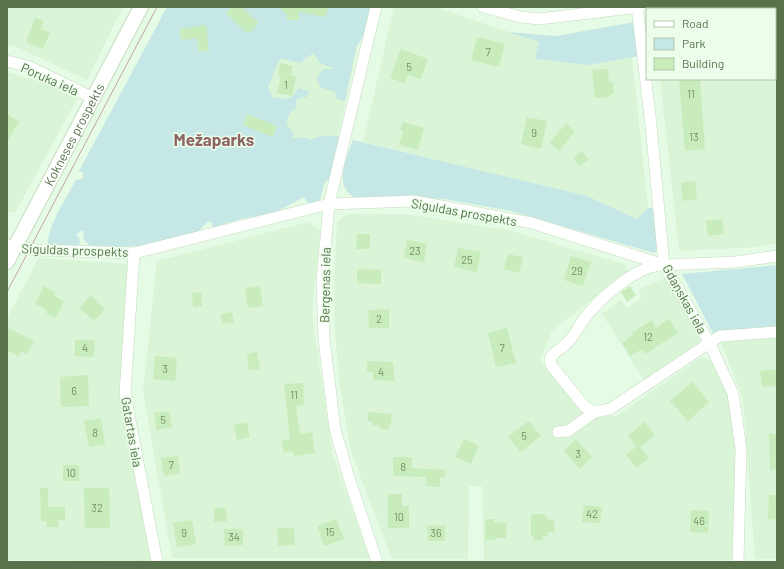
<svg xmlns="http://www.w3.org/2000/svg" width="784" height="569" viewBox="0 0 784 569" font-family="Barlow,sans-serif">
<rect width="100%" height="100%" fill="#e6fbe5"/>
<g fill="#daf4d7">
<path d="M7,7H123L87,80L19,48L7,45Z"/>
<path d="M172,7H367L336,145L240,149Z"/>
<path d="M394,7H435L539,42L535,59L588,65L632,57L648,208L637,219L587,196L363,142Z"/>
<path d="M775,9H777V243L758,247L679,251L660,79H775Z"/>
<path d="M7,72L56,86L77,99L15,213L7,212Z"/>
<path d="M347,214H404L508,230L624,264L628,272L552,331L540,360L587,417L616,416L702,357L714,362L731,399L737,462L734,560H484L482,486H469L468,559H392L351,452L340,387L335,334L334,282L337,222Z"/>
<path d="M309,222L320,230L312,315L333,455L369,558H172L143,391L157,261Z"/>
<path d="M39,258L129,264L121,402L151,561L7,560V318Z"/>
<path d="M665,278L703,339L644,380L602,314L621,300L627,308L642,297L638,290Z"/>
<path d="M777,338V559H755L743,399L721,342Z"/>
</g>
<g fill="#c5e7e5">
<path d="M167,7H370L363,37L356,47L345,101L337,99L335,92L320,87L317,79L323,69H336L320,63L313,53L300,63L281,58C275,67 273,77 268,87L272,97L282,99L292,97L299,88L309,92L307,97L299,98L296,101V108L290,113L286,123L294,134L292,138H307L311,140C321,134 330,137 341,136L331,176L324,184L320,200L309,205L304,197L276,212L241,219L224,224L214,230L211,222H207L199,231L151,245L92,249L83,238L84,230L76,234L80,240L79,245L72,247H47C49,223 64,202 76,180L83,179V172L79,171Z"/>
<path d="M635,22L639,56L588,65L535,59L539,42L508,32L556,36Z"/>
<path d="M353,140L587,196L637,219L648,208H656L659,248L654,253L511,211L444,199L354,197C333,185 347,158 353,140Z"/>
<path d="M777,265V326L713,333L682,274Z"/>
</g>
<g fill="#c9ecbd">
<path d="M232,7H242L259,23L248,34L226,13Z"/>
<path d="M278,7H328L326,17L299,12V20H287V15Z"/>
<path d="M35,18L44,21L41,29L50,32L43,49L26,42Z"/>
<path d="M206,25L209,51L199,52L197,38L181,40L179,29Z"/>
<path d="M477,37L505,44L499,67L471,60Z"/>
<path d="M401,49L428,59L421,79L408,75L404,83L390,78Z"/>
<path d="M280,63L293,66L291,76L296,77L292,96L277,93L281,75L278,74Z"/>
<path d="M608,69L609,82H613L614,94H610V97L595,98L592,70Z"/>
<path d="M679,79H700L705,149L685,151Z"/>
<path d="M7,114L19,122L7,141Z"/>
<path d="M247,114L277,126L273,137L243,125Z"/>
<path d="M527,117L547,121L541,149L521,144Z"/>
<path d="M403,122L424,128L418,150L399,145L403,131L400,130Z"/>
<path d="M566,123L575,131L559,151L550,143Z"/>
<path d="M582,151L589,159L580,166L573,158Z"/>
<path d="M695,181L697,199L683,201L681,183Z"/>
<path d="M722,219L724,234L708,236L706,221Z"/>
<path d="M357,234H370V249H356Z"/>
<path d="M407,240L427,244L424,262L404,258Z"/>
<path d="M458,248L481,252L477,272L454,267Z"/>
<path d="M508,254L523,257L519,273L504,269Z"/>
<path d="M571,256L591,262L583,286L564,280Z"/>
<path d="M357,269L381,270V284L357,283Z"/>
<path d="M44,286L55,292L54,296L64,301L56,318L46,313L47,310L35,304Z"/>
<path d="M260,286L263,306L248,308L245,288Z"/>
<path d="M630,286L636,295L627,302L621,292Z"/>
<path d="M201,292L202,306L193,307L192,293Z"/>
<path d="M91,295L105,309L94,321L79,308Z"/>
<path d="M389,309V328H369L368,310Z"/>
<path d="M232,312L234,322L222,324L221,314Z"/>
<path d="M669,319L678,333L645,354L642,349L630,356L622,343L633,335L632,333L652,320L656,328Z"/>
<path d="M7,327L34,341L27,354L21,351L18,356L7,350Z"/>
<path d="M507,328L516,363L496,367L488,333Z"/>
<path d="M75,340H95L94,357L75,356Z"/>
<path d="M257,352L260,369L249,370L247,354Z"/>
<path d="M155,356L177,358L175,381L153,379Z"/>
<path d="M367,361L393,362L395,381L373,380V372H367Z"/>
<path d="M777,369V386L762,387L760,371Z"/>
<path d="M88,375L89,406L61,407L60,377Z"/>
<path d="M692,382L709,402L688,421L670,401Z"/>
<path d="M303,383L304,405L296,406L300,434L312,432L315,453L294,456L293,451L284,453L282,440L290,439L284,384Z"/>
<path d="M169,411L172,427L157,430L154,413Z"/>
<path d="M368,412L392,414L391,424H389V429H380V426L372,425V421H368Z"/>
<path d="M101,418L105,444L89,447L84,421Z"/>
<path d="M529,421L541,436L520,452L508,437Z"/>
<path d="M247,422L250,437L237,440L234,425Z"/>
<path d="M644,422L655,435L640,447L649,458L637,468L626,455L636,447L628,436Z"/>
<path d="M769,434H777V469L770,470Z"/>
<path d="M464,439L479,446L471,464L455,457Z"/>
<path d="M576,439L592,457L580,469L564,451Z"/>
<path d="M178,456L180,473L164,476L161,458Z"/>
<path d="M393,457H412V468L445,470V477H440V487L426,486L427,477L393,476Z"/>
<rect x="63" y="465" width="16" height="16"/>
<path d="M40,488H48V507H65V520H58L59,527H47L46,521H41Z"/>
<path d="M84,488H109L110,528H85Z"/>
<path d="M388,494H402V506H409V528H388Z"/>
<path d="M769,495H777V520L768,519Z"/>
<path d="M584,505L602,507L600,523L582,522Z"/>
<path d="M214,508H226L227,521L214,522Z"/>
<path d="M691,510L709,511L708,533L690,532Z"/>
<path d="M531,514H545V517H548V520H554L555,532H548V536H543V540L534,541L533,536H531Z"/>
<path d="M336,519L344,539L324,546L317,526Z"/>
<path d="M486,519H494V522L507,523L506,538H495V540H485Z"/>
<path d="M192,520L196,544L177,547L173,523Z"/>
<path d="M445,525V541H428L427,526Z"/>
<path d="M277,528H294L295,545L278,546Z"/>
<path d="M224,529H243V545L225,546Z"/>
</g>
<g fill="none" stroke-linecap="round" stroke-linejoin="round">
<g stroke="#c4dcbe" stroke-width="12">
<g id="minor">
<path d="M376,7L329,204L322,282L324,339L335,429L349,478L377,562"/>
<path d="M483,7L521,17L539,19L640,7"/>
<path d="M637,7L651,125L664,265L709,342L733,394L741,449L738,562"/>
<path d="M7,61L30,67L93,98"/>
<path d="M7,245L37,250L134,253L329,204L414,201L532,223L664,265L735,262L777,256"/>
<path d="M134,253L125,394L157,562"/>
<path d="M660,265C635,268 604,295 588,314C580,323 575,336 566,344C561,349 555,351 550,358L551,365L585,407L595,412L610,409L720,336L777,332"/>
<path d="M558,432L568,431L595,412"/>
</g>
</g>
<g stroke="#c4dcbe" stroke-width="16">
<g id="tertiary">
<path id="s1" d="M7,262L141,7"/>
</g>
</g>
<use href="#minor" stroke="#fff" stroke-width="11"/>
<use href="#tertiary" stroke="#fff" stroke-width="14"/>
<path stroke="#c3a5a8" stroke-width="1" d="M7,292L157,7"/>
</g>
<g text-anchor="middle" stroke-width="3" stroke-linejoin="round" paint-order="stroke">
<g font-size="11" fill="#749068">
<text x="488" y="56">7</text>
<text x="409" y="71">5</text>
<text x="286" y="89">1</text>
<text x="691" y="98">11</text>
<text x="534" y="137">9</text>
<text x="694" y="141">13</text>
<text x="415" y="255">23</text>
<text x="467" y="264">25</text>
<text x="577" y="275">29</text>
<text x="379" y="323">2</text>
<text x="648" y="341">12</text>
<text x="85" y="352">4</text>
<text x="502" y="352">7</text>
<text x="165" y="373">3</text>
<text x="381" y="376">4</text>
<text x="74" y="395">6</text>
<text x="294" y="399">11</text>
<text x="163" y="424">5</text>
<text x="95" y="437">8</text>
<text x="524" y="440">5</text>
<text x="578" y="458">3</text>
<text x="171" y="469">7</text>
<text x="403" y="471">8</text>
<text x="71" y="477">10</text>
<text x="97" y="512">32</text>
<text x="592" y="518">42</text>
<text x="399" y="521">10</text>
<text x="699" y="525">46</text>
<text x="330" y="536">15</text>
<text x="184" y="537">9</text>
<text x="436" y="537">36</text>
<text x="234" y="541">34</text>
</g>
<g font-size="13" fill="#58724c" stroke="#ecfeeb">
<text transform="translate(50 79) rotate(24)" y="5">Poruka iela</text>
<text dy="5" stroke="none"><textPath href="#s1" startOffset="144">Kokneses prospekts</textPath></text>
<text transform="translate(464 212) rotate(10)" y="5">Siguldas prospekts</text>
<text transform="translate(75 250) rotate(2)" y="5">Siguldas prospekts</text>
<text transform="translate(325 285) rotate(-89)" y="5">Bergenas iela</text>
<text transform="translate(685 299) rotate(61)" y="5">Gdaņskas iela</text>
<text transform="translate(132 432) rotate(80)" y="5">Gatartas iela</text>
</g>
<g font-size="17" font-weight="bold" fill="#8e6464" stroke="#ecfeeb">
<text x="214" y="146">Mežaparks</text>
</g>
</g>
<rect width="784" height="569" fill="none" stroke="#58724c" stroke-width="16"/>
<rect x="646" y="8" width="130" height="72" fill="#ecfeeb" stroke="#b1c6ab"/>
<rect x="654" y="21" width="20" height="6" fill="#ffffff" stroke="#b1c6ab"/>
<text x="682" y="28" font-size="12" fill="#58724c">Road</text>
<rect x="654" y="38" width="20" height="12" fill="#c5e7e5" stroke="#b1c6ab"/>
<text x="682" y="48" font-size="12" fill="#58724c">Park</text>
<rect x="654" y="58" width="20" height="12" fill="#c9ecbd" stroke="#b1c6ab"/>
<text x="682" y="68" font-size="12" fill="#58724c">Building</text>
</svg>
